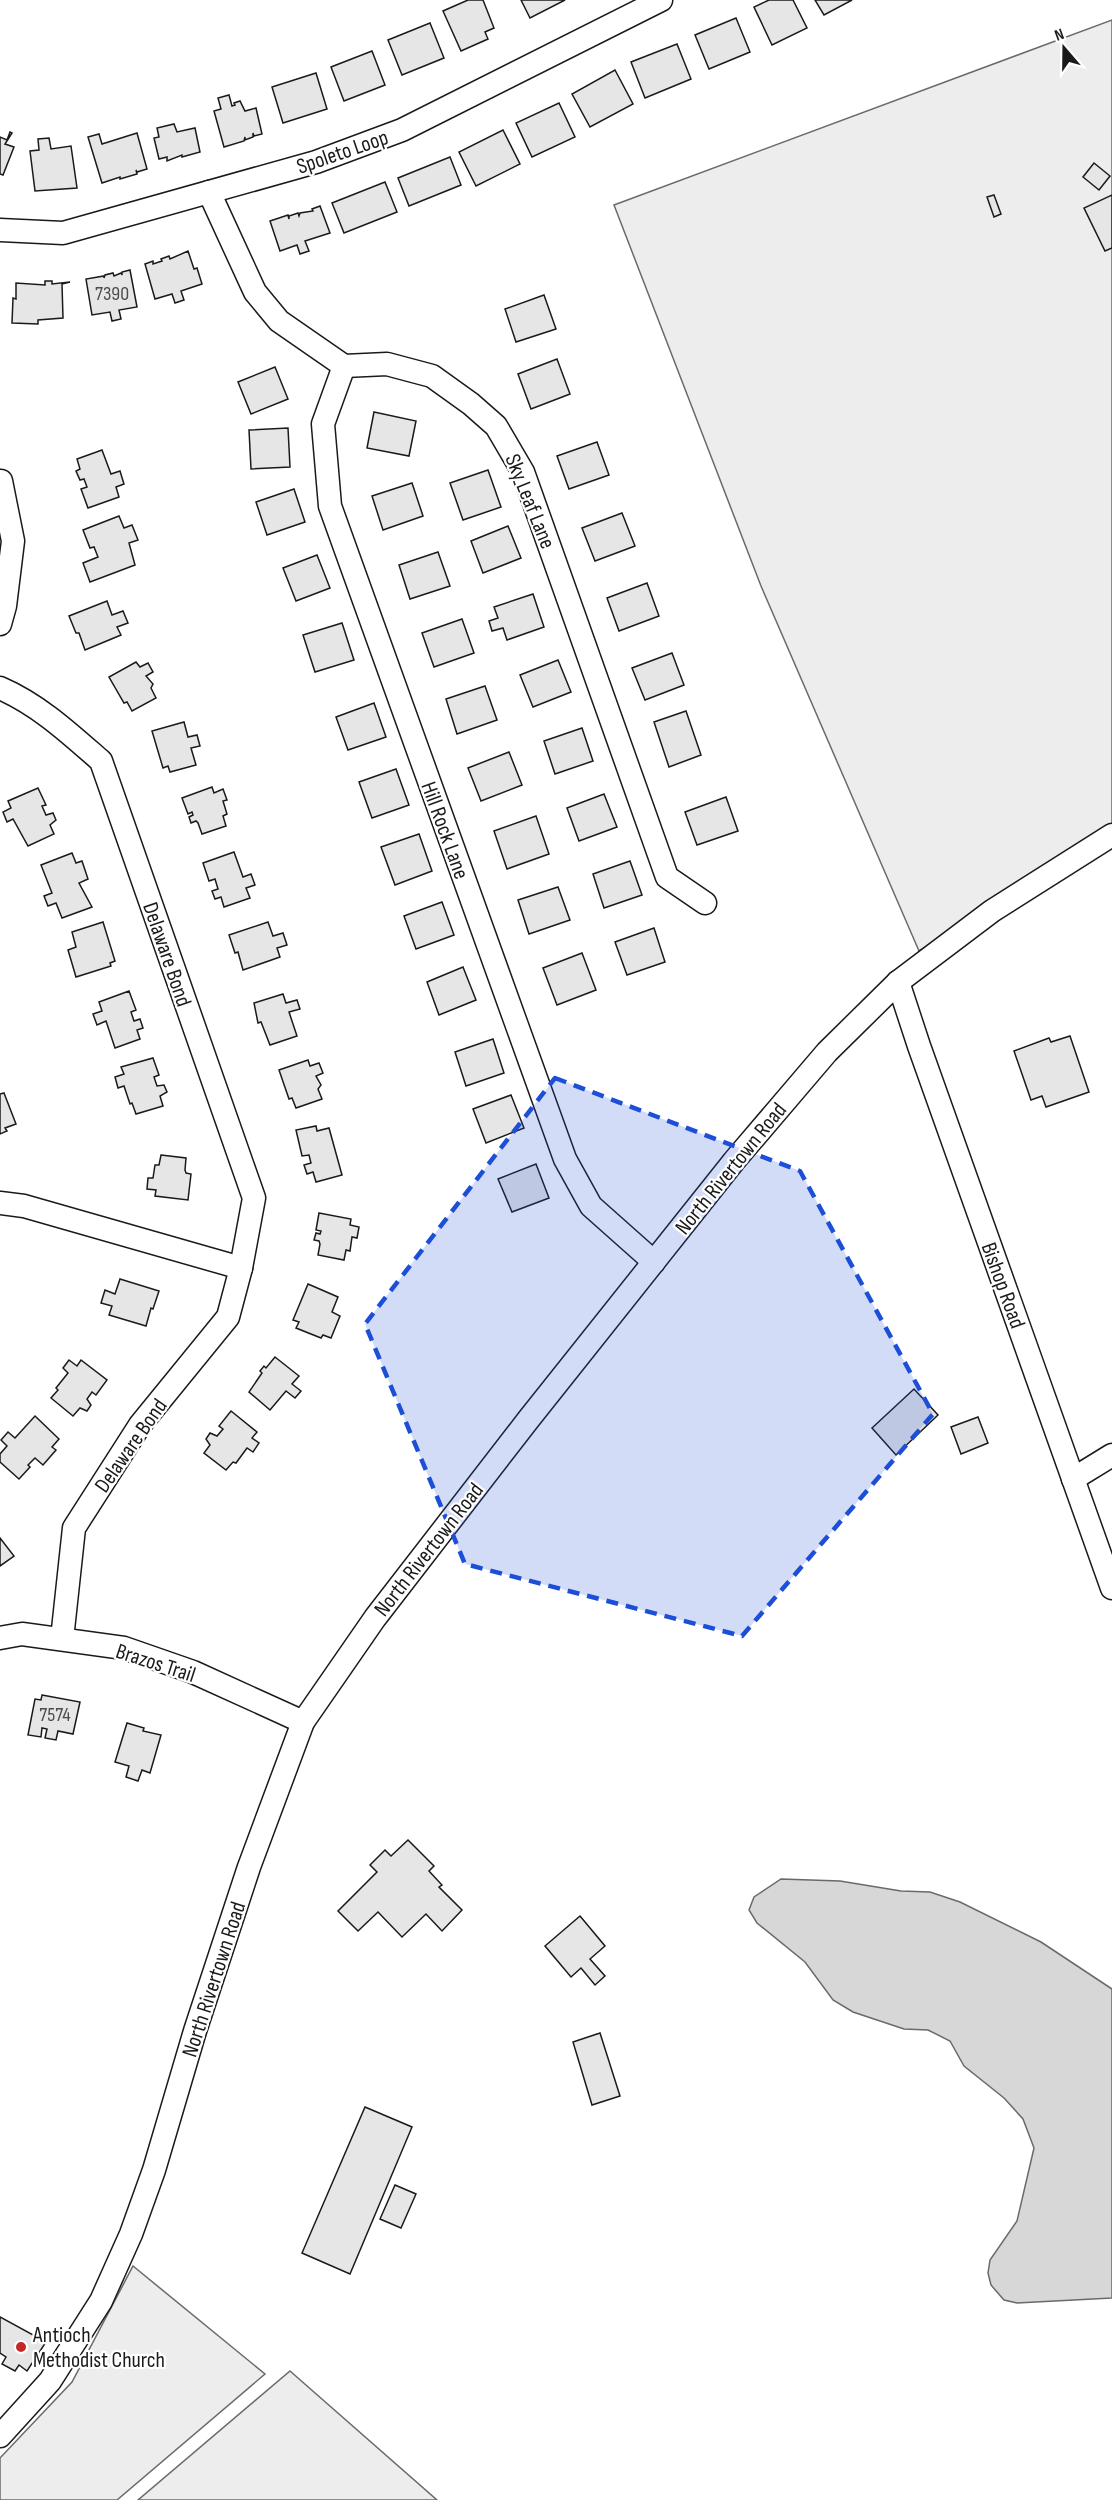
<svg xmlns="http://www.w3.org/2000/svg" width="1112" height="2500" viewBox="0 0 1112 2500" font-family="'Sofia Sans Condensed',sans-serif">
<rect width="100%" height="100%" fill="#fff"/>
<g fill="#ededed" stroke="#6a6a6a" stroke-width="1.5">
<path d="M1112,20V831L919,951L761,586L614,205Z"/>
<path d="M133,2266L265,2374L117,2500H0V2458L72,2382Z"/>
<path d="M290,2371L437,2500H138Z"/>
</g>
<path fill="#d7d7d7" stroke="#6a6a6a" stroke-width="1.5" d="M781,1879L840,1881L901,1891L930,1892L960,1902L1041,1942L1112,1989V2298L1017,2303L1004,2300L991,2285L988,2273L990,2260L1017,2221L1034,2148L1023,2119L1004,2098L964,2066L950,2041L928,2030L904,2029L853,2012L833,2000L805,1962L757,1923L749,1910L754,1897Z"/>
<g fill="#e6e6e6" stroke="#1a1a1a" stroke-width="1.5">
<path d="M468,0H483L494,28L485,32L488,39L461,51L443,11Z"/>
<path d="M521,0H565L530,18Z"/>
<path d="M769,0H793L807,28L772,45L754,7Z"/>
<path d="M815,0H852L824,15Z"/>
<path d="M736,18L750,52L709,69L695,35Z"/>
<path d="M430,23L444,58L402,75L388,40Z"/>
<path d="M677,44L691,79L645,98L631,62Z"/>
<path d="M372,51L385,85L344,101L331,67Z"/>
<path d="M615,70L633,104L590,127L572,94Z"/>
<path d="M316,73L327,109L283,123L272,87Z"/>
<path d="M229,95L232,106L235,105L234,103L240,101L245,111L256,108L262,134L254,136L253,133V137L245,140V137L244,141L224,147L214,111L221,109L218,98Z"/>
<path d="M559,103L575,137L532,157L516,123Z"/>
<path d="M174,124L177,132L195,128L200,152L182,157V155L167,161V157L159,159L154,138L159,137L157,128Z"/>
<path d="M503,130L520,164L476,186L459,152Z"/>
<path d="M10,132L12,133L5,144L14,147L3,175L0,174V137L7,140Z"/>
<path d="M137,133L147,169L137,172L136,170L137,174L120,179V177L102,183L88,137L99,134L102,144Z"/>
<path d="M49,138L51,149L71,146L77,188L35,191L30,151L39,150L38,139Z"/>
<path d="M450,157L461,185L409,206L398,178Z"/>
<path d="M1094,163L1110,176L1099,190L1083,177Z"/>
<path d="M385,182L397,212L344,233L332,203Z"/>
<path d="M994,195L1001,214L994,217L987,197Z"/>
<path d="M1112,195V248L1105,251L1084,208Z"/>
<path d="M320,206L330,233L305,241L309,251L300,254L297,245L280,251L270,221L288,215L289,219V216L298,213L299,216L300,213L313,211L312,209Z"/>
<path d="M188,251L194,269L197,268L202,284L181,291L184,300L175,303L172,294L155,299L145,264L153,261V264L162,261L161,259L169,256L170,259Z"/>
<path d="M130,270L137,307L119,310L121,319L112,321L110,312L92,315L86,279L104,276V278L105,275L113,273L114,276L121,273L122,275V272Z"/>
<path d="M45,281H52V284L70,282L62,284L63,318L38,320V324L12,323L13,298L16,299V283L45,285Z"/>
<path d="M544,295L556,329L516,342L505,309Z"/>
<path d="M557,359L570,394L531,409L518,374Z"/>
<path d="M275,367L288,399L251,414L238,382Z"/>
<path d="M374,412L416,421L409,456L367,448Z"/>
<path d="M288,428L290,467L251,469L249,430Z"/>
<path d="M597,442L609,475L569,489L557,456Z"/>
<path d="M102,450L111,474L120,471L124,484L116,487L119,497L88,508L81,489L87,487L84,479L80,480L76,471L80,469L77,459Z"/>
<path d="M488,470L501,507L463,520L450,483Z"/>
<path d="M412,483L423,516L383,530L372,496Z"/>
<path d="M294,489L305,522L267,535L256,502Z"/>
<path d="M622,513L635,546L595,561L582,528Z"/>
<path d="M119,516L124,528L132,525L138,540L129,543L135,565L90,582L83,563L98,557L94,547L90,548L83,530Z"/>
<path d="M508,526L521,558L483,573L471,541Z"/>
<path d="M438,552L450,586L410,599L399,565Z"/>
<path d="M317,555L330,588L296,601L283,568Z"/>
<path d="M647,583L659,616L619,631L607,598Z"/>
<path d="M533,594L544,627L507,640L503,628L492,631L489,621L498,618L494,607Z"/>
<path d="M107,601L112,615L123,611L128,623L117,627L121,635L85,650L79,633H76L69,616Z"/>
<path d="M462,619L474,653L434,667L422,633Z"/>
<path d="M342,623L354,660L315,672L303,635Z"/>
<path d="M672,653L684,685L645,700L632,668Z"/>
<path d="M558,660L571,692L533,707L520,675Z"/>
<path d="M136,662L140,667L148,663L153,672L146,676L153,684L151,688L156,698L132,711L127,702L124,703L109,677Z"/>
<path d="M485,686L497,720L457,734L446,699Z"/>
<path d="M374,703L386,737L348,750L336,717Z"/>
<path d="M686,711L701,755L669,767L654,722Z"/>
<path d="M184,722L188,737L197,735L200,746L191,748L196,765L170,772L168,766L163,768L152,731Z"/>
<path d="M582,728L593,761L555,774L544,741Z"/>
<path d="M509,752L522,785L481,801L468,768Z"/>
<path d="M396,769L409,805L372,818L359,782Z"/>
<path d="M212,787L214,793L223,789L227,800L223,801L227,814L223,816L226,826L202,834L198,823L196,821L191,823L189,817L193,815L192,812L188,814L182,798Z"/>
<path d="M38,788L46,805L42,806L46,815L53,813L56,820L50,825L54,834L28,846L13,819L7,822L3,812L11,808L8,801Z"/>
<path d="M604,794L617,827L579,841L567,808Z"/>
<path d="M726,797L738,831L697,845L685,812Z"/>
<path d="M536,816L549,854L507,869L494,831Z"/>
<path d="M419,834L432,871L395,885L381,847Z"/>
<path d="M234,852L243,877L251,874L255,885L246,888L250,898L224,907L221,897L215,899L212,891L218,889L215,879L209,881L203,863Z"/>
<path d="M72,853L76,863L82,861L88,879L79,883L92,907L62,918L56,903L48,906L44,896L52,893L41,865Z"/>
<path d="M630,861L642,895L604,908L593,874Z"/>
<path d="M558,887L570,920L529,934L518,900Z"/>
<path d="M442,902L454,935L416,949L404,916Z"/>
<path d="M103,922L115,961L110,963L111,966L76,977L68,950L76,947L72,932Z"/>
<path d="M268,922L273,936L283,933L287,945L277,948L280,957L243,970L238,952L235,953L229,935Z"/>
<path d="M654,928L665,962L627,975L615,942Z"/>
<path d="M582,953L596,990L557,1005L543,968Z"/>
<path d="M463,967L476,1000L439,1015L427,982Z"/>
<path d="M129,991L136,1010L131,1012L134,1021L140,1019L143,1028L137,1030L140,1039L115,1048L106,1021L97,1025L93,1014L102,1011L99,1002Z"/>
<path d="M283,994L286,1003L297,1000L300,1009L289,1012L297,1036L270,1045L261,1022L258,1023L254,1003Z"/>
<path d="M1070,1036L1089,1092L1046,1107L1042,1096L1031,1100L1014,1051L1049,1038L1051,1042Z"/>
<path d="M493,1039L504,1073L466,1086L455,1052Z"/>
<path d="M153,1058L159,1075L154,1077L157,1086L164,1085L167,1092L160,1096L163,1106L136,1114L132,1103L130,1104L124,1086L118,1088L115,1077L124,1074L121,1067Z"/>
<path d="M308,1060L310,1066L319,1063L323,1073L316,1076L321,1085L318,1089L322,1099L296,1108L292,1098L289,1099L279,1070Z"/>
<path d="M4,1093L16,1124L5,1128L7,1131L0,1134V1094Z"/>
<path d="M511,1095L524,1128L486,1143L473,1109Z"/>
<path d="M316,1126L317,1131L329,1128L342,1175L316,1182L313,1172L307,1174L304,1165L311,1163L309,1155L302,1156L296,1130Z"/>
<path d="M161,1155L186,1158L185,1170L186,1173L191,1174L188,1200L155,1196L156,1190L147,1189L148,1178H153L155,1165H159Z"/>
<path d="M536,1164L549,1198L512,1212L498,1179Z"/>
<path d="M319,1213L351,1219L350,1225L359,1227L357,1238L352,1237L350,1251L346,1250L344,1260L318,1255L320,1244L319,1241L314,1240L316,1233L320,1234L321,1231L316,1230Z"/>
<path d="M120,1279L159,1291L153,1309L151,1308L146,1326L109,1315L112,1306L101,1303L105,1290L115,1294Z"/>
<path d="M308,1284L338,1297L332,1312L340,1316L331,1338L323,1335L321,1338L296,1328L299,1322L293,1320Z"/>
<path d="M275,1357L299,1376L292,1384L301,1391L295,1398L286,1391L270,1410L249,1392L262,1373L260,1371L264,1366L266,1368Z"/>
<path d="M69,1360L77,1366L81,1360L107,1380L96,1395L92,1392L87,1399L91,1405L87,1411L80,1408L73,1416L51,1398L58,1390L56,1388L68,1373L63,1368Z"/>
<path d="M914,1389L938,1415L896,1455L872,1428Z"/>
<path d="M231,1411L257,1432L252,1438L259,1443L253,1452L247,1448L236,1463L233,1462L226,1470L204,1453L210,1445L206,1439L210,1433L217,1436L223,1429L219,1426Z"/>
<path d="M35,1416L59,1439L52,1447L56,1450L43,1465L35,1458L28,1465L30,1467L19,1479L0,1462V1454L7,1446L1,1440L8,1432L15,1438Z"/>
<path d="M978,1417L988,1443L961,1454L951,1427Z"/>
<path d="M0,1538L14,1556L0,1566Z"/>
<path d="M42,1695L80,1702L73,1734L58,1731L56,1740L45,1738L47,1729L42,1728L41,1737L28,1735L35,1699L41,1700Z"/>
<path d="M127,1723L144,1728L143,1731L161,1735L150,1773L142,1770L138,1781L126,1777L129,1766L115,1762Z"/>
<path d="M408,1840L434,1866L429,1871L442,1885L439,1887L462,1910L442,1931L426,1914L402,1937L378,1912L358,1931L338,1911L377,1872L370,1865L385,1850L391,1856Z"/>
<path d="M580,1916L605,1946L590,1959L605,1976L595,1985L581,1968L571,1977L545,1946Z"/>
<path d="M600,2033L620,2096L592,2105L573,2042Z"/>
<path d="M365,2107L412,2127L350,2274L302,2253Z"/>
<path d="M395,2185L416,2194L401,2228L380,2219Z"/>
<path d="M0,2317L46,2342L27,2371L19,2365L15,2371L2,2364L6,2357L0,2353Z"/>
</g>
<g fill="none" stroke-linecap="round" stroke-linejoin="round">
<g stroke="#1a1a1a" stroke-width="25">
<g id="minor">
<path d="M209,192L255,292L279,321L344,366L387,364L432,376L471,404L496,426L523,472L667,877L705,903"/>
<path d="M0,230L63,233L316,162L402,130L661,0"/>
<path d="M344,366L323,424L330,506L565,1159L591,1206L654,1262"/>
<path d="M0,624L5,606L13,541L1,481"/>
<path d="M0,688C39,705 69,733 101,761L254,1198L241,1268L228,1317L140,1425L74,1528L62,1639"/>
<path d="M898,982L919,1046L1112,1588"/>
<path d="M0,1203L24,1206L241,1268"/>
<path d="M1073,1479L1112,1455"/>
<path d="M0,1638L22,1634L124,1648L193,1672L303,1722"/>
<path d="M0,2436L50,2381L101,2301L131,2234L154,2170L195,2031L249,1867L303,1722L375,1618L528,1420L734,1161L827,1052L898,982L992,911L1112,835"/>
</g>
</g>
<use href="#minor" stroke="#fff" stroke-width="22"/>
</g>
<path fill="#1d4ed8" fill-opacity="0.2" stroke="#1d4ed8" stroke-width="4.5" stroke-dasharray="12 8" stroke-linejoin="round" d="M555,1078L800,1171L933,1414L742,1636L465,1564L365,1324Z"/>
<circle fill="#c62828" stroke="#fff" stroke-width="2" cx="21" cy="2347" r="6"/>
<g text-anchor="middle" stroke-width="4.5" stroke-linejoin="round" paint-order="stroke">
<g font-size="20" fill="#4d4d4d">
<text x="112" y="300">7390</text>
<text x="55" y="1721">7574</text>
</g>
<g font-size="22" fill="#1a1a1a" stroke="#fff">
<text transform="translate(342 151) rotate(-19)" y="8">Spoleto Loop</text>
<text transform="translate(531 501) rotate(68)" y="8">Sky Leaf Lane</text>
<text transform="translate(446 830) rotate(70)" y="8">Hill Rock Lane</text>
<text transform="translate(168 954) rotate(71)" y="8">Delaware Bond</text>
<text transform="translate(730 1168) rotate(-51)" y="8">North Rivertown Road</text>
<text transform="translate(1004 1285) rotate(70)" y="8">Bishop Road</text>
<text transform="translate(130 1445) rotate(-55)" y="8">Delaware Bond</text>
<text transform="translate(428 1549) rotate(-52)" y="8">North Rivertown Road</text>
<text transform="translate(156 1662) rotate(18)" y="8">Brazos Trail</text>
<text transform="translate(213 1979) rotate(-72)" y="8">North Rivertown Road</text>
</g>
<g font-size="22" fill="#1a1a1a" stroke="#fff" text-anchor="start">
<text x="33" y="2342">Antioch<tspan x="33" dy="25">Methodist Church</tspan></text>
</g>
</g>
<g transform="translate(1064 48) rotate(340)" stroke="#ffffff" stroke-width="4.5" paint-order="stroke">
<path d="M0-4.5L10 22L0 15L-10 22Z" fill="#1a1a1a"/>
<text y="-9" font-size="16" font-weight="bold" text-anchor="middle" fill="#1a1a1a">N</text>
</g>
</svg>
